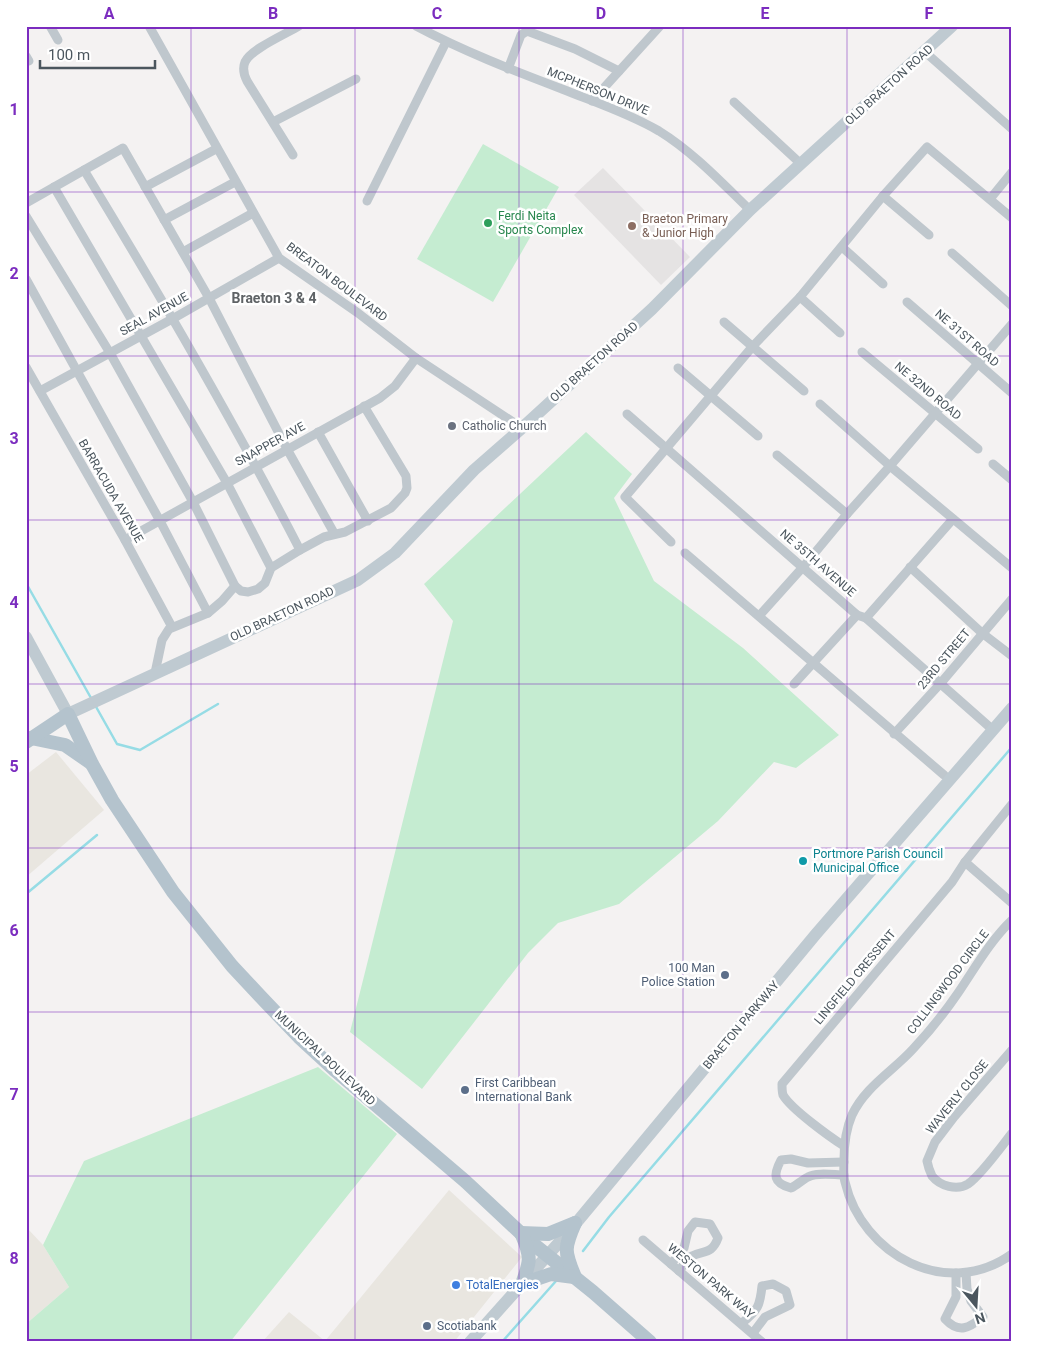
<svg xmlns="http://www.w3.org/2000/svg" width="1038" height="1368" viewBox="0 0 1038 1368" font-family="Roboto,sans-serif">
<rect width="100%" height="100%" fill="#f4f2f2"/>
<g fill="#e9e6e0">
<path d="M56,752L104,810L26,877V775Z"/>
<path d="M449,1190L522,1257L454,1342H262L289,1312L325,1341Z"/>
<path d="M26,1227L43,1245L69,1287L26,1324Z"/>
</g>
<path fill="#e5e3e3" d="M603,168L690,257L661,285L574,195Z"/>
<g fill="#c5ecd1">
<path d="M483,144L559,187L493,302L417,259Z"/>
<path d="M586,432L632,474L614,498L654,581L743,648L839,735L796,768L774,762L718,821L619,904L558,923L528,953L422,1089L350,1032L453,621L424,584Z"/>
<path d="M318,1067L397,1134L230,1342H30L26,1334V1324L69,1287L43,1245L84,1161Z"/>
</g>
<g fill="none" stroke-linecap="round" stroke-linejoin="round">
<g stroke="#96dce5" stroke-width="2.5">
<path d="M26,583L91,698"/>
<path d="M95,705L117,744L140,750L218,704"/>
<path d="M26,894L97,835"/>
<path d="M583,1251L609,1217L1012,747"/>
<path d="M502,1342L556,1281"/>
</g>
<g stroke="#bfc7cd" stroke-width="9">
<path d="M50,26L58,40"/>
<path d="M149,26L279,258L358,313L416,358L522,428"/>
<path d="M416,26C463,51 512,70 562,89C594,102 628,113 659,131C693,152 721,182 750,210"/>
<path d="M925,52L1012,129"/>
<path d="M26,56L29,61"/>
<path d="M508,69L521,35L527,31L575,49L619,71"/>
<path d="M592,101L660,26"/>
<path d="M734,102L801,164"/>
<path d="M273,122L356,79"/>
<path d="M293,155L247,81C244,75 242,69 245,62C251,49 286,34 299,26"/>
<path d="M84,170C160,295 233,420 300,550"/>
<path d="M54,187L227,483L271,568"/>
<path d="M145,187L216,149"/>
<path d="M883,196L929,235"/>
<path d="M990,199L1012,172"/>
<path d="M367,201L446,42"/>
<path d="M26,203L123,148L209,298L287,449L334,533"/>
<path d="M26,216L110,353L193,502L235,586"/>
<path d="M164,220L235,182"/>
<path d="M842,247L883,284"/>
<path d="M183,252L253,213"/>
<path d="M952,253L1012,306"/>
<path d="M26,279L160,521L208,613"/>
<path d="M800,297L840,333"/>
<path d="M907,302L1012,393"/>
<path d="M724,322L804,391"/>
<path d="M862,352L978,449"/>
<path d="M26,367L125,540L172,627"/>
<path d="M678,368L758,436"/>
<path d="M40,391L174,318L279,258"/>
<path d="M820,404L890,466L1012,568"/>
<path d="M627,414L857,615L866,618L993,730"/>
<path d="M318,432L368,521"/>
<path d="M777,455L847,514"/>
<path d="M993,464L1012,480"/>
<path d="M125,540L380,398L395,386L416,358"/>
<path d="M671,542L625,497L753,346L800,297L883,196L927,147L1012,218"/>
<path d="M685,553L944,775"/>
<path d="M910,567L982,633L1012,656"/>
<path d="M759,616L803,567L847,514L890,466L1012,324"/>
<path d="M866,618L953,519"/>
<path d="M155,673L162,640L169,629L208,613L222,601L235,586L241,591L248,592L258,589L265,583L271,568L300,550L324,537L345,532L391,508L405,493L407,488L406,476L364,406"/>
<path d="M794,684L857,615"/>
<path d="M894,734L940,684L1012,599"/>
<path d="M965,862L1012,804"/>
<path d="M1012,920C990,941 975,968 958,993C945,1012 929,1032 913,1049C893,1071 865,1087 852,1115C846,1129 844,1145 844,1160C844,1167 843,1175 845,1182C862,1255 947,1301 1012,1254"/>
<path d="M1012,1050L954,1117L935,1142L927,1161C928,1166 930,1172 932,1176C940,1186 957,1191 968,1184C981,1175 1001,1147 1012,1133"/>
<path d="M844,1146C830,1137 791,1109 783,1095C782,1092 782,1087 782,1084L952,882L965,862L1012,903"/>
<path d="M844,1162L808,1163L791,1159L781,1160C773,1175 773,1183 791,1188C797,1185 802,1180 808,1177C817,1172 834,1175 844,1175"/>
<path d="M643,1240L762,1342"/>
<path d="M671,1264L684,1248L688,1231L695,1222L710,1224L718,1238C712,1254 705,1250 692,1256C687,1258 683,1266 679,1271"/>
<path d="M956,1273V1297L945,1319C959,1334 969,1328 983,1317L971,1301L967,1289L966,1273"/>
<path d="M742,1323C758,1310 760,1306 762,1286L773,1284L786,1291L790,1305L765,1317L753,1333"/>
</g>
<g stroke="#bfcad1" stroke-width="12">
<path d="M26,637L68,714L358,580L395,553L474,470L522,428L652,309L750,210L952,26"/>
<path d="M470,1342L572,1228L816,934L1012,708"/>
</g>
<g stroke="#b4c3cd" stroke-width="14">
<path d="M31,738L65,745L91,763"/>
<path d="M26,742L68,714L92,764L112,800L173,892L232,966L260,996L299,1037L336,1071L465,1181L527,1239L593,1292L650,1342"/>
<path d="M521,1233L548,1234L575,1223"/>
<path d="M522,1235C532,1258 530,1262 522,1284"/>
<path d="M575,1277C564,1251 564,1248 575,1223"/>
<path d="M522,1284L551,1274L574,1277"/>
</g>
</g>
<path fill="none" stroke="#7b2cbf" stroke-width="1" stroke-opacity="0.55" d="M191,26V1342M355,26V1342M519,26V1342M683,26V1342M847,26V1342M26,192H1012M26,356H1012M26,520H1012M26,684H1012M26,848H1012M26,1012H1012M26,1176H1012"/>
<circle fill="#2e9e5b" stroke="#fff" stroke-width="2" cx="488" cy="223" r="5"/>
<circle fill="#8d6e63" stroke="#fff" stroke-width="2" cx="632" cy="226" r="5"/>
<circle fill="#6b7280" stroke="#fff" stroke-width="2" cx="452" cy="426" r="5"/>
<circle fill="#0f9aa8" stroke="#fff" stroke-width="2" cx="803" cy="861" r="5"/>
<g fill="#5c6f8a" stroke="#fff" stroke-width="2">
<circle cx="725" cy="975" r="5"/>
<circle cx="465" cy="1090" r="5"/>
<circle cx="427" cy="1326" r="5"/>
</g>
<circle fill="#3f7fe0" stroke="#fff" stroke-width="2" cx="456" cy="1285" r="5"/>
<g text-anchor="middle" stroke-width="5" stroke-linejoin="round" paint-order="stroke">
<g font-size="12" fill="#4b565e" stroke="#fff">
<text transform="translate(889 85) rotate(-42)" y="4">OLD BRAETON ROAD</text>
<text transform="translate(598 91) rotate(22)" y="4">MCPHERSON DRIVE</text>
<text transform="translate(337 282) rotate(37)" y="4">BREATON BOULEVARD</text>
<text transform="translate(154 314) rotate(-29)" y="4">SEAL AVENUE</text>
<text transform="translate(967 338) rotate(41)" y="4">NE 31ST ROAD</text>
<text transform="translate(594 362) rotate(-42)" y="4">OLD BRAETON ROAD</text>
<text transform="translate(928 391) rotate(40)" y="4">NE 32ND ROAD</text>
<text transform="translate(270 444) rotate(-29)" y="4">SNAPPER AVE</text>
<text transform="translate(111 491) rotate(60)" y="4">BARRACUDA AVENUE</text>
<text transform="translate(818 563) rotate(41)" y="4">NE 35TH AVENUE</text>
<text transform="translate(282 614) rotate(-25)" y="4">OLD BRAETON ROAD</text>
<text transform="translate(944 659) rotate(-50)" y="4">23RD STREET</text>
<text transform="translate(855 977) rotate(-50)" y="4">LINGFIELD CRESSENT</text>
<text transform="translate(948 982) rotate(-53)" y="4">COLLINGWOOD CIRCLE</text>
<text transform="translate(741 1025) rotate(-50)" y="4">BRAETON PARKWAY</text>
<text transform="translate(325 1058) rotate(43)" y="4">MUNICIPAL BOULEVARD</text>
<text transform="translate(957 1097) rotate(-51)" y="4">WAVERLY CLOSE</text>
<text transform="translate(711 1281) rotate(40)" y="4">WESTON PARK WAY</text>
</g>
<g font-size="12" fill="#27864d" stroke="#fff" text-anchor="start">
<text x="498" y="220">Ferdi Neita<tspan x="498" dy="14">Sports Complex</tspan></text>
</g>
<g font-size="12" fill="#785e54" stroke="#fff" text-anchor="start">
<text x="642" y="223">Braeton Primary<tspan x="642" dy="14">&amp; Junior High</tspan></text>
</g>
<g font-size="12" fill="#5b616d" stroke="#fff" text-anchor="start">
<text x="462" y="430">Catholic Church</text>
</g>
<g font-size="12" fill="#0d838f" stroke="#fff" text-anchor="start">
<text x="813" y="858">Portmore Parish Council<tspan x="813" dy="14">Municipal Office</tspan></text>
</g>
<g font-size="12" fill="#4e5e75" stroke="#fff" text-anchor="start">
<text x="715" y="972" text-anchor="end">100 Man<tspan x="715" dy="14">Police Station</tspan></text>
<text x="475" y="1087">First Caribbean<tspan x="475" dy="14">International Bank</tspan></text>
<text x="437" y="1330">Scotiabank</text>
</g>
<g font-size="12" fill="#366cbe" stroke="#fff" text-anchor="start">
<text x="466" y="1289">TotalEnergies</text>
</g>
<g font-size="14" font-weight="bold" fill="#5f6366" stroke="#fff">
<text x="274" y="303">Braeton 3 &amp; 4</text>
</g>
</g>
<rect width="1038" height="1368" fill="none" stroke="#ffffff" stroke-width="55"/>
<g transform="translate(976 1306) rotate(162)" stroke="#ffffff" stroke-width="4" paint-order="stroke">
<path d="M0-4L9 19L0 12L-9 19Z" fill="#4b565e"/>
<text y="-8" font-size="14" font-weight="bold" text-anchor="middle" fill="#4b565e">N</text>
</g>
<path d="M40 60v8h115v-8" fill="none" stroke="#4b565e" stroke-width="2.5"/>
<text x="48" y="60" font-size="15" fill="#4b565e" stroke="#ffffff" stroke-width="4" paint-order="stroke">100 m</text>
<rect x="28" y="28" width="982" height="1312" fill="none" stroke="#7b2cbf" stroke-width="2"/>
<g font-size="16" text-anchor="middle" font-weight="bold" fill="#7b2cbf">
<text x="109" y="19">A</text>
<text x="273" y="19">B</text>
<text x="437" y="19">C</text>
<text x="601" y="19">D</text>
<text x="765" y="19">E</text>
<text x="929" y="19">F</text>
<text x="14" y="115">1</text>
<text x="14" y="279">2</text>
<text x="14" y="444">3</text>
<text x="14" y="608">4</text>
<text x="14" y="772">5</text>
<text x="14" y="936">6</text>
<text x="14" y="1100">7</text>
<text x="14" y="1264">8</text>
</g>
</svg>
